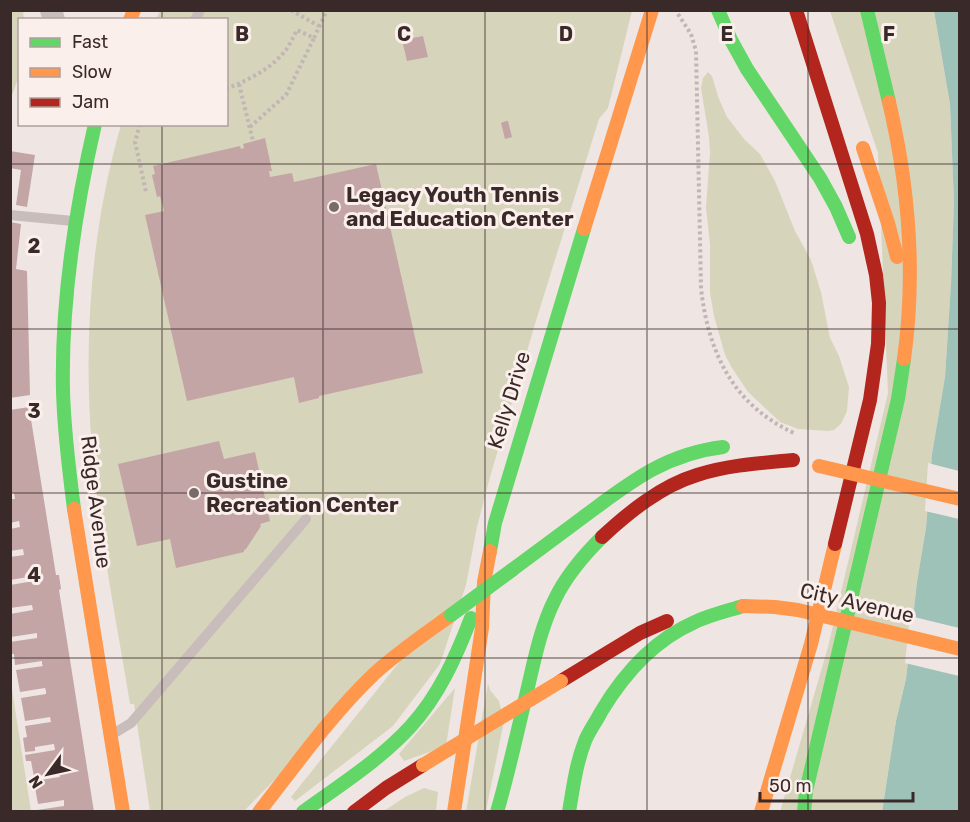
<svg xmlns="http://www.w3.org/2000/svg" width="970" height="822" viewBox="0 0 970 822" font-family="Rubik,sans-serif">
<rect width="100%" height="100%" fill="#efe6e3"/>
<g fill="#d7d4bc">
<path d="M11,10L23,11L24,19L20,20L19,76L11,98Z"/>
<path d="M160,11H632L608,108L599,119L535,324L490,477L477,527L466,585L440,664L393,726L295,801L291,797L438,614L244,811H150L134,704H130C116,619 99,534 92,448C83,340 91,229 121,125L226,124V20L156,19Z"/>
<path d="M830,11H934L950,104L954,202L951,284L945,377L932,454L926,528L917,582L906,679L896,721L882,811L780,812L828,647L888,393L878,153Z"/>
<path d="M708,72L712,76L719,99L727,117L745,140L760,154L775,181L795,231L811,260L821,292L830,338L839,356L849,387L847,411L841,424L834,430L828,431L798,429L780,422L748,392L732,368L725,355L714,316L710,293V245L706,207L710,153L709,137L701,88L703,78Z"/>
<path d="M11,683L31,811H11Z"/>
<path d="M488,683L490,690L499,701L504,721L486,811L466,812Z"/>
<path d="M455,688L446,746L404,761L399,754Z"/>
<path d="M424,788L438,792L436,811H384L405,797Z"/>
</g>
<path fill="#9ec2b8" d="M934,11H959V811L882,812L896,721L906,679L917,582L926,528L932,454L945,377L951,284L954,202L950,104Z"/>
<g fill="#efe6e3">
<path d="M928,463L959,471V519L925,511Z"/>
<path d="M910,616L959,628V676L905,663Z"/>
</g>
<g fill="#c4a5a5">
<path d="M423,36L428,57L407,61L402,40Z"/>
<path d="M506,121H508L512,137L505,139L501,123Z"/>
<path d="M265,138L272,171H269L270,177L292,173L294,182L376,164L423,373L319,396V398L299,403L294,377L187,401L145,215L164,211L160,196L157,197L152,175L155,174L153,166L240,146L241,149L244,148L243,144Z"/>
<path d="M10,151L35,155L27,207L16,205L21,170L10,168Z"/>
<path d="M10,222L21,224L16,269L27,271L30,395L10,398Z"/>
<path d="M29,407L56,575H59L61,589L59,590L94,812H38L37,810L64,806V800L38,804L36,793L34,781L60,777L59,772L34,777L31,761H26L25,755L55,750L54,744L35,747V751L25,752L23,738L27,737L25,726L51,722L50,717L25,721L21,698L46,694V691L45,688L20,692L16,670L43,666L42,664V661L15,665L14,654H11L10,649V642L37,638V633L11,637L10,633V614L33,610L32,605L10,608V585L28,582V577L10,580V557L24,555L23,549L10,551V529L20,527L19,521L10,523V499H15L14,493L10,494V410Z"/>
<path d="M219,441L224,459L255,452L270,521L260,524L261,526L246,549L244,550V552L176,568L170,539L137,546L118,464Z"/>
</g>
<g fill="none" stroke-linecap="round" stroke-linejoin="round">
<g stroke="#c1b6b3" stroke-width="4" stroke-dasharray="3 3" stroke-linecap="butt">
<path d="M291,10L319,26"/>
<path d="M678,14L691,34L696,51L701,288C708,352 733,405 794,433"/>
<path d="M239,84L253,141"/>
<path d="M226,89C248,80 270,70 285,51C290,45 293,37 297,30L314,38L327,10"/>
<path d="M140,124L135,142L146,192"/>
<path d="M250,127L286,95L314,38"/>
</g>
<g stroke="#c8bdbb" stroke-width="10">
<path d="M195,20L200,10"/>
<path d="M10,215L73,221"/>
<path d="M113,734L131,723L306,519"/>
</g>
<path stroke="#c8bdbb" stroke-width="22" d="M51,10L54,20"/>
<g stroke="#63d668" stroke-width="14">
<path d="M718,10L731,40L747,69L820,178L836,207L849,237"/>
<path d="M867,10L889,102"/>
<path d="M74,509C69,470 64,431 63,391C61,301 75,211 95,124"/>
<path d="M490,551L495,523L584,229"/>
<path d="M512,570C535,553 559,535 582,518C628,484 664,454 723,447"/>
<path d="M303,812C340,785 380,760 411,726C439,695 456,657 471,618"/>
<path d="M497,812C509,771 518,729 528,687C535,657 541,627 555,599C566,576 583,556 602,537"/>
<path d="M569,812C573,788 576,764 585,741C589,731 596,722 601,712C623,675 654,640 695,622C710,615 727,611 743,606"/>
<path d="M804,812L806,791L898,399L904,359"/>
</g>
<g stroke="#ff974d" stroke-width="14">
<path d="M130,20L134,10"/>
<path d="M889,102C909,187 916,273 904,359"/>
<path d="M863,148L888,223L897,257"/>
<path d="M584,229L652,10"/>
<path d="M74,509L123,812"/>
<path d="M259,812C296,765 331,715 374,674C398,652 425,634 451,615"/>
<path d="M454,812L482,628L484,582L490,551"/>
<path d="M761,812L811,644L835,544"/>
</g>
<g stroke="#b3261e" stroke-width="14">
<path d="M796,10L867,234L876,275L879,303L878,344L870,400L835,544"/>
<path d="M602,537C629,512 661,486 697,475C728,465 761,463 793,460"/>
<path d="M561,681L640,633L667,621"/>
<path d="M354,812L386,788L423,765"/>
</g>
<path stroke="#63d668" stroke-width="14" d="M451,615L512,570"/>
<g stroke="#ff974d" stroke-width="14">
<path d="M819,466L960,499"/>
<path d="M743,606L775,607L798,610L960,649"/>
<path d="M423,765L561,681"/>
</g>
</g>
<path fill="none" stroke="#3a2929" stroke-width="1.5" stroke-opacity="0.55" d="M162,10V20M323,10V812M485,10V812M647,10V812M808,10V812M162,124V812M10,164H960M10,329H960M10,493H960M10,658H960"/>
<g fill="#796b6a" stroke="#fbefeb" stroke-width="2">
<circle cx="334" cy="207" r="6"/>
<circle cx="194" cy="493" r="6"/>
</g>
<g text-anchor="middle" stroke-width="6" stroke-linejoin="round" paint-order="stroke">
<g font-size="21" font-weight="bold" fill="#3a2929" stroke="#fbefeb" text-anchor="start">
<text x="346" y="202">Legacy Youth Tennis<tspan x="346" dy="24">and Education Center</tspan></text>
<text x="206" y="488">Gustine<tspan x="206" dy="24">Recreation Center</tspan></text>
</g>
<g font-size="21" fill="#3a2929" stroke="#fbefeb">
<text transform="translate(509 400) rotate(-73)" y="7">Kelly Drive</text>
<text transform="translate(96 502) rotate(83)" y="7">Ridge Avenue</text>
<text transform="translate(857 603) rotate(13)" y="7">City Avenue</text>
</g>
</g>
<g font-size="20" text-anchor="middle" font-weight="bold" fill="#3a2929" stroke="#fbefeb" stroke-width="6" stroke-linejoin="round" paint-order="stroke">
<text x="242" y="41">B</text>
<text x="404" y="41">C</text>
<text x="566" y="41">D</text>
<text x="727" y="41">E</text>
<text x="889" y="41">F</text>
<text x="34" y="253">2</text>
<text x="34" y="418">3</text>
<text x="34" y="582">4</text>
</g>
<rect width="970" height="822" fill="none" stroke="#3a2929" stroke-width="24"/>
<rect x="18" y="18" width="210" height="108" fill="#fbefeb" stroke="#aea09d" stroke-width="1.5"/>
<rect x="30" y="38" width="30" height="9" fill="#63d668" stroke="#aea09d" stroke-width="1.5"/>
<text x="72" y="48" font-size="18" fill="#3a2929">Fast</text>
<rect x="30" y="68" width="30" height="9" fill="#ff974d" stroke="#aea09d" stroke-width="1.5"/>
<text x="72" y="78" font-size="18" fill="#3a2929">Slow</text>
<rect x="30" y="98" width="30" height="9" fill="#b3261e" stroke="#aea09d" stroke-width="1.5"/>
<text x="72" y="108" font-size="18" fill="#3a2929">Jam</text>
<g transform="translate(48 774) rotate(237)" stroke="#fbefeb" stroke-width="4.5" paint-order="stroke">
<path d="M0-4.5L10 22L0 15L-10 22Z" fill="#3a2929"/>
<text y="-9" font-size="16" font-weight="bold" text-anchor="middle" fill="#3a2929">N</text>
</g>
<path d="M760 792v9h153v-9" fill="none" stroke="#3a2929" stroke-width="3"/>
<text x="769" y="792" font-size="18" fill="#3a2929" stroke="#fbefeb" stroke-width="4.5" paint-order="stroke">50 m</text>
</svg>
